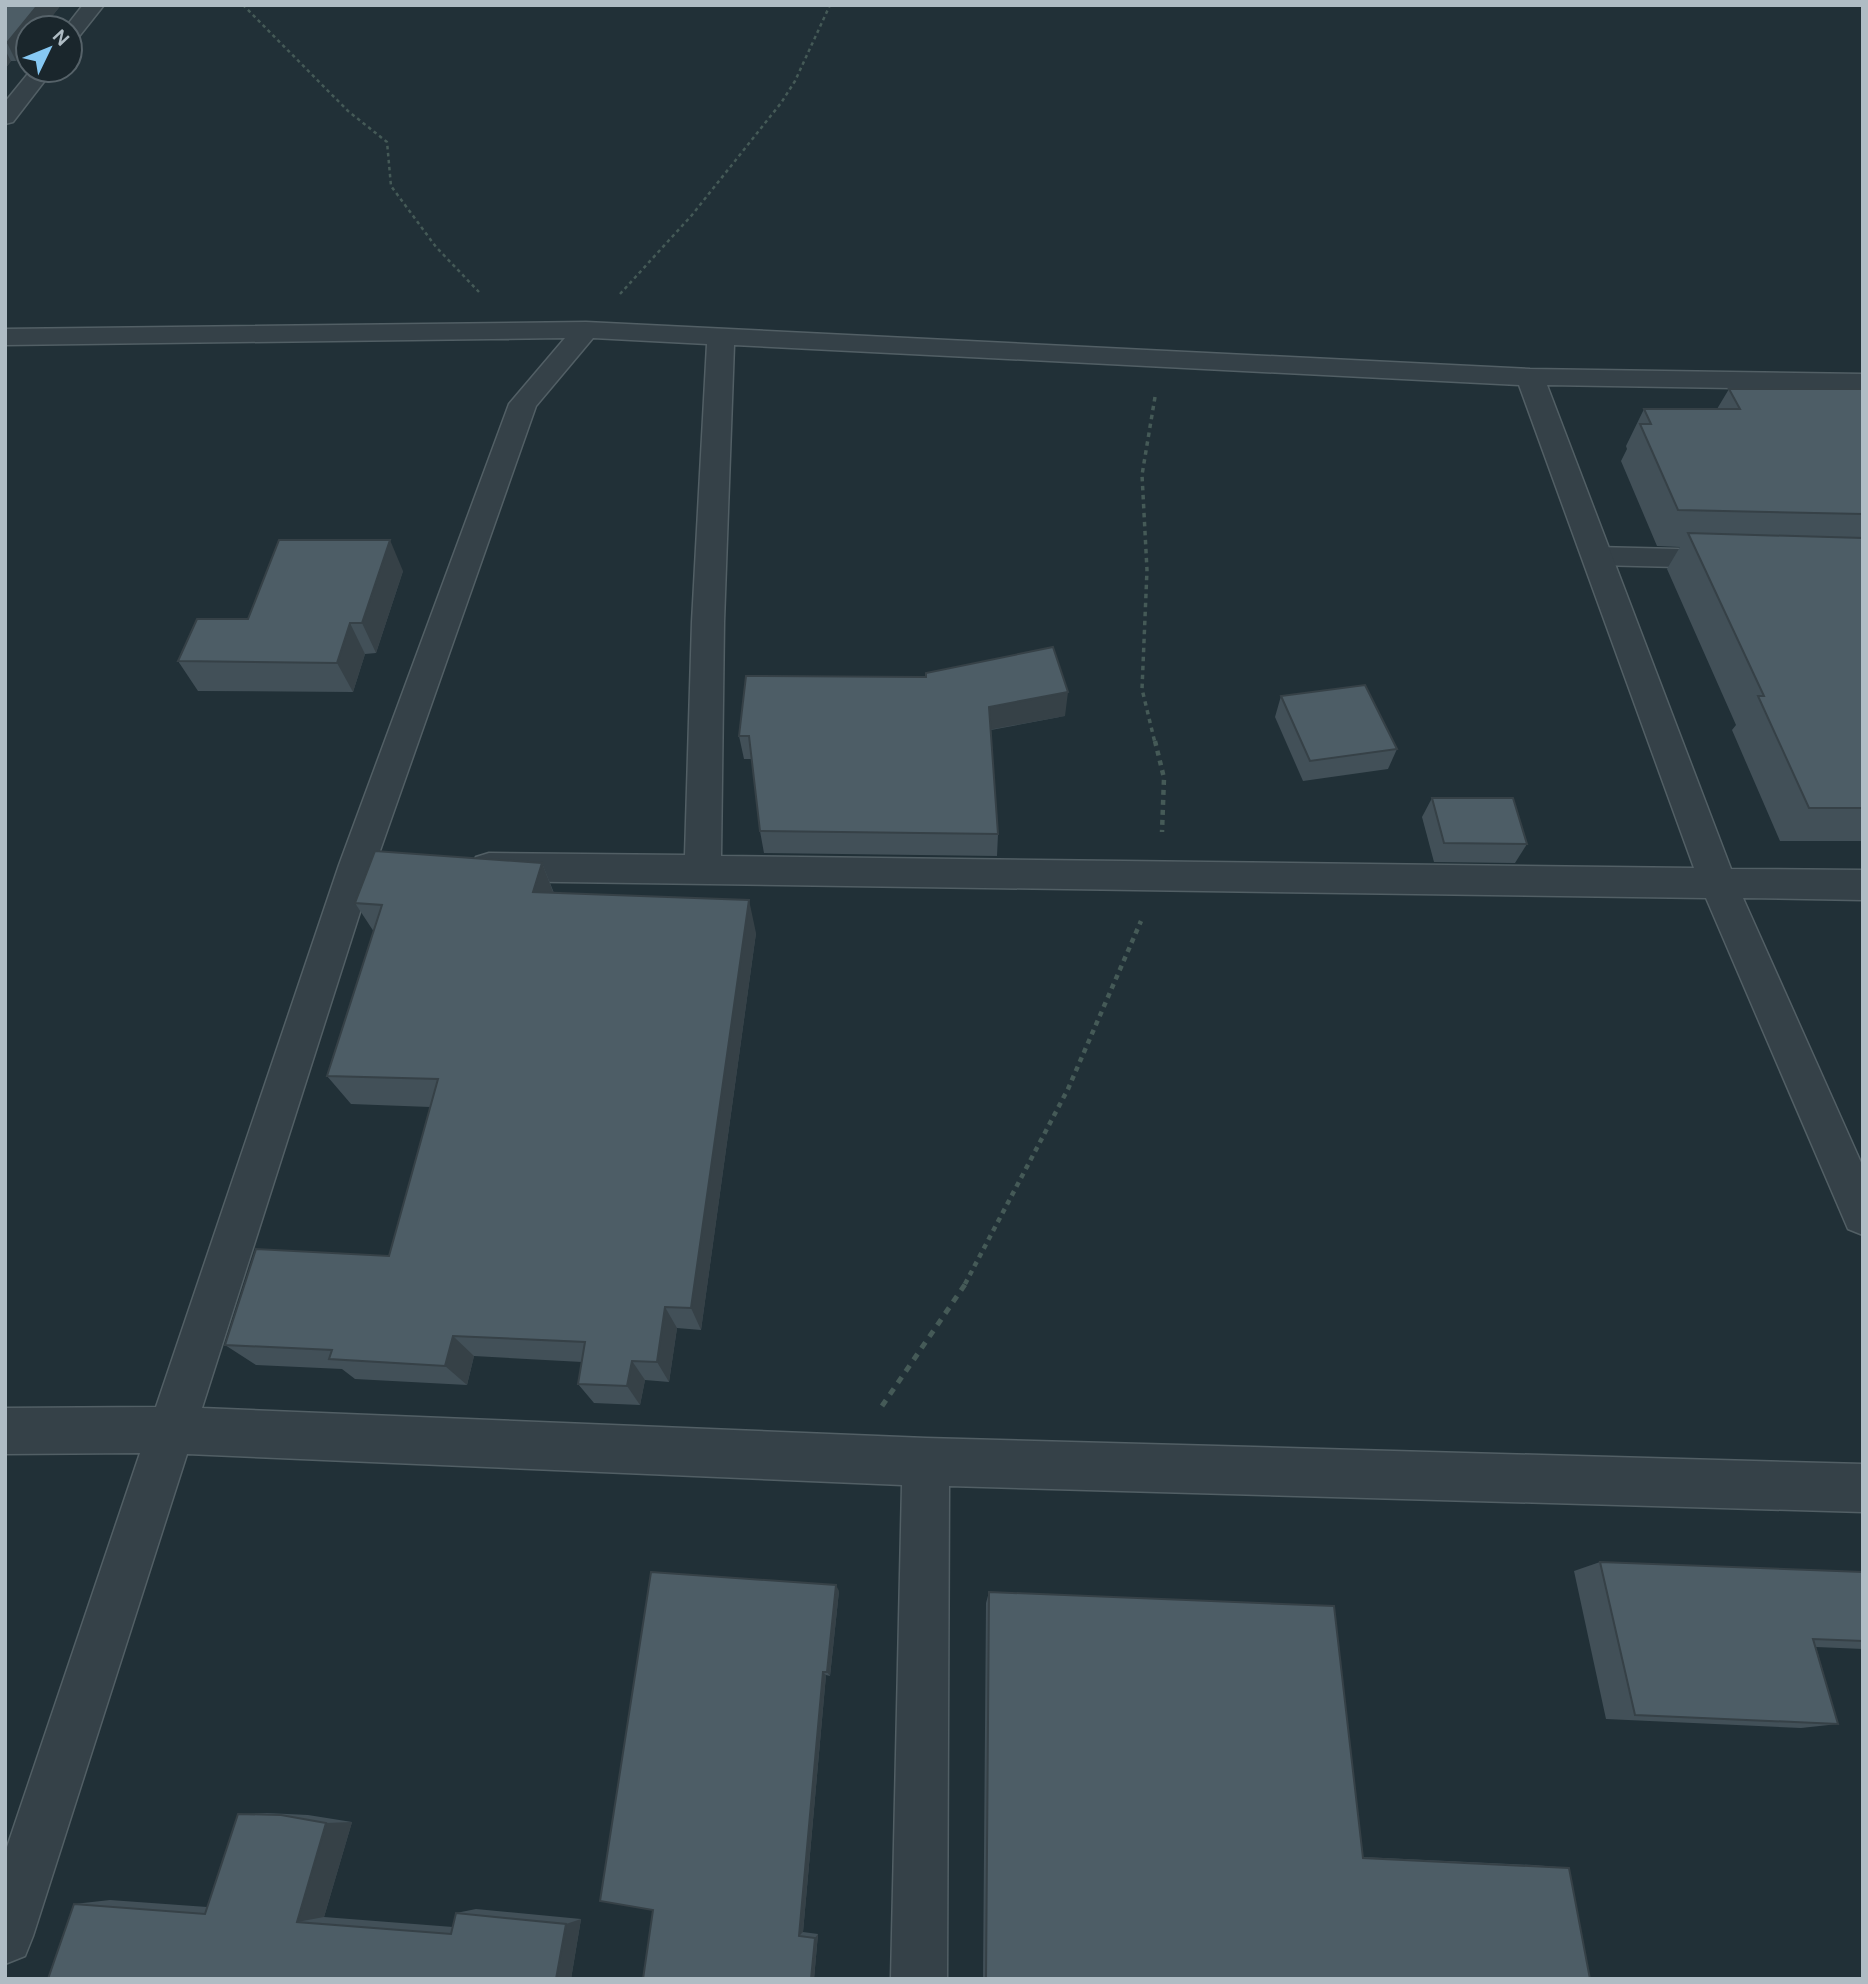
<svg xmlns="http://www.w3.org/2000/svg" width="1868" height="1984" viewBox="0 0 1868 1984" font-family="'DM Sans',sans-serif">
<rect width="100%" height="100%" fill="#213037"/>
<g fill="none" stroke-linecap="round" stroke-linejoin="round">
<g stroke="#525f65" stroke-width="3">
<path id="service" d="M1596,547L1719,550L1728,553L1732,559L1728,565L1719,568L1596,565L1587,562L1583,556L1587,550Z"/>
</g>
<g stroke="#525f65" stroke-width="3">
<g id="minor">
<path d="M83,5H104L77,39L70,41V28H65Z"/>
<path d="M31,70H53L13,122L5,124V102Z"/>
<path d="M586,322L1530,369L1863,374V390L1547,385L1731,869L1863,870V900L1743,898L1863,1167V1235L1848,1229L1706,898L489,881L476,877L471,867L476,857L489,853L685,855L692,622L707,344L593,338L536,406L375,865L202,1408L926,1438L1863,1464V1512L949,1486L947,1979H891L902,1485L187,1454L33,1936L25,1956L5,1964V1853L140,1453L5,1454V1408L156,1407L339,865L509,404L565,338L5,345V329ZM734,345L1519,385L1694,868L721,856L724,622Z"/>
</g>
</g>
<g stroke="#455a57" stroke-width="2.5" stroke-dasharray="3.5 3.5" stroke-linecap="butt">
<path d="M243,5L348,111L387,142L391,186L436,247L479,292"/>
<path d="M620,294L692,215L781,103L795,81L830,5"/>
</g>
<path stroke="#455a57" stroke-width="3.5" stroke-dasharray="4.5 4.5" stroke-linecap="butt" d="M1155,397L1142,475L1147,570L1142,689L1155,743"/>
<g stroke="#455a57" stroke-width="4.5" stroke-dasharray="5 5" stroke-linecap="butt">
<path d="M1155,741L1164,778L1162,832"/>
<path d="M965,1284L1068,1089L1141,921"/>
</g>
<path stroke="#455a57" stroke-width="5" stroke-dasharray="7 7" stroke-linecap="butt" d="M882,1406L966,1283"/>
<use href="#service" fill="#354148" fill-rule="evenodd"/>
<use href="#minor" fill="#354148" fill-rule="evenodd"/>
</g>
<g fill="#425058">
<path d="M5,5H61L16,61H11L5,69Z"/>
<path d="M1729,389H1863V841H1780L1732,730L1736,725L1667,569L1680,547L1657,546L1621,461L1627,449L1626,446L1644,409H1717Z"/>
<path d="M403,571L376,653L365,654L353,692L198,691L178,661L248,619Z"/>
<path d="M1281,696L1397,749L1388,769L1303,781L1275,717Z"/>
<path d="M1065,716L991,730L998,834L997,856L764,853L760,831L752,759H744L739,736Z"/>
<path d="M1432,798L1527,844L1515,863L1434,862L1422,817Z"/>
<path d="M542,863L554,893L756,933L701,1330L677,1328L669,1382L645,1380L640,1405L594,1403L578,1384L582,1362L474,1356L467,1385L355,1379L342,1369L256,1365L225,1345L389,1256L430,1107L351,1104L327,1076L374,932L355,903Z"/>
<path d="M1600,1562L1863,1572V1649L1816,1647L1838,1724L1801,1728L1606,1719L1574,1571Z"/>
<path d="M839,1591L830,1676L826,1675L803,1932L818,1934L814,1979H643Z"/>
<path d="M989,1592L1363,1857L1534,1865L1569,1868L1590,1979H983L986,1603Z"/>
<path d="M267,1813L308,1815L352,1822L324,1917L453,1927L456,1913L476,1909L581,1919L571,1979L74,1904L110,1900L207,1907L238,1814Z"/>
</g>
<g fill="#364147">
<path d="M38,5H61L43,28H28V47L16,61L7,43Z"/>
<path d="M5,50L11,61L5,69Z"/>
<path d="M390,540L403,571L376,653L362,623Z"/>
<path d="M350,623L365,654L353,692L337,663Z"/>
<path d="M1068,692L1065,716L988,730L989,707Z"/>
<path d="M542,863L555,897L533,892Z"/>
<path d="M749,900L756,933L701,1330L691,1308Z"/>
<path d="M665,1307L677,1328L669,1382L657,1362Z"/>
<path d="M453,1336L474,1356L467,1385L445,1366Z"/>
<path d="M632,1361L645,1380L640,1405L627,1386Z"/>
<path d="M836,1585L839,1591L830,1676L827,1672Z"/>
<path d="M823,1672L826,1675L803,1932L799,1936Z"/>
<path d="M352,1822L324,1917L297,1922L326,1823Z"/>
<path d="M581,1919L571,1979H556L566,1924Z"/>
<path d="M818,1934L814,1979H811L815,1938Z"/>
</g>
<g fill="#4d5d66" stroke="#364147" stroke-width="2">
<path d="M5,5H38L7,43H5Z"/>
<path d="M1729,389H1863V514L1678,510L1640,424H1651L1644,409H1740Z"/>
<path d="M1688,533L1863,538V808H1809L1758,696H1764Z"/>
<path d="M279,540H390L362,623H350L337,663L178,661L197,619H248Z"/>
<path d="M1053,647L1068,692L989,707L998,834L760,831L749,736H739L746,676L926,677V673Z"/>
<path d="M1365,685L1397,749L1310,761L1281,696Z"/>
<path d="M1432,798H1513L1527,844L1444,843Z"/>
<path d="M375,851L542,863L533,892L749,900L691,1308L665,1307L657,1362L632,1361L627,1386L578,1384L585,1342L453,1336L445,1366L329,1359L332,1350L225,1345L256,1249L389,1256L438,1079L327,1076L382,905L355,903Z"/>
<path d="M1600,1562L1863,1572V1641L1813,1639L1838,1724L1635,1715Z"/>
<path d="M651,1572L836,1585L827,1672H823L799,1936L815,1938L811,1979H643L653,1910L600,1901Z"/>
<path d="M989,1592L1334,1606L1363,1858L1569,1868L1590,1979H986Z"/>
<path d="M238,1814L281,1815L326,1823L297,1922L451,1934L456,1913L566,1924L556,1979H48L74,1904L205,1914Z"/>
</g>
<rect width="1868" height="1984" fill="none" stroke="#afbcc4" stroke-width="14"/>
<g transform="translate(49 49) rotate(47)"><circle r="33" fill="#1a262c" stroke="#566269" stroke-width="2"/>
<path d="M0-5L12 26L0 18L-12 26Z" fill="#86c8f3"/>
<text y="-10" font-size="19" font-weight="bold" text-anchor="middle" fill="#afbcc4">N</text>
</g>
</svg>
